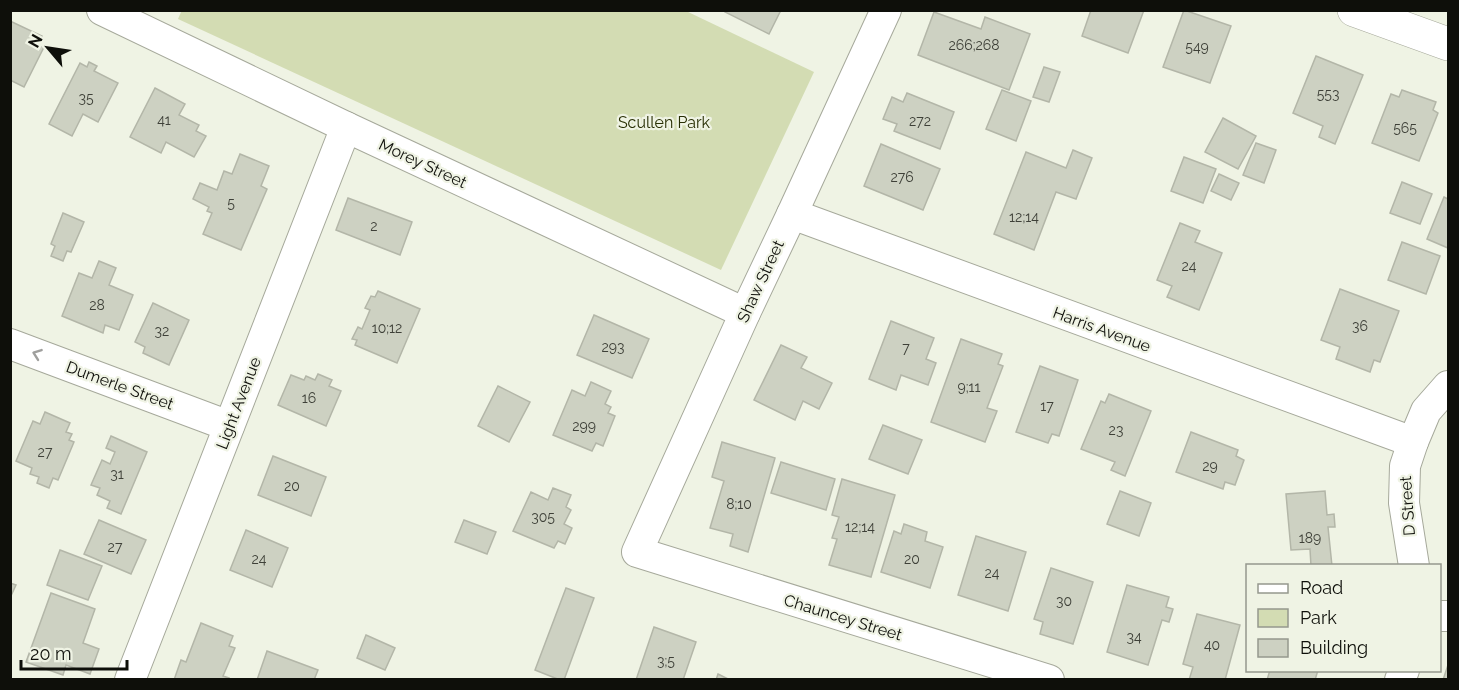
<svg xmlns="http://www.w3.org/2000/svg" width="1459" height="690" viewBox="0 0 1459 690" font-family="Raleway,sans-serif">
<rect width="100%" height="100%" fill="#eff3e4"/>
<path fill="#d3dcb3" d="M182,10L686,11L814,72L721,270L178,19Z"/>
<g fill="#cdd1c2" stroke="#b3b6a8" stroke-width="1.5">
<path d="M726,10H781L769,34L725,12Z"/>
<path d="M1091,10H1144L1128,53L1082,36Z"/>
<path d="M1184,10L1231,26L1210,83L1163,67Z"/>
<path d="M934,12L981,29L985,17L1030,34L1009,90L918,55Z"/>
<path d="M10,21L42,36L38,44L44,47L24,87L10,80Z"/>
<path d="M1316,56L1363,75L1335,144L1319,137L1323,126L1293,113Z"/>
<path d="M89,62L97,66L94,71L118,83L98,122L83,114L72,136L49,124L80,63L87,67Z"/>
<path d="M1044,67L1060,72L1049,102L1033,97Z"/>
<path d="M155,88L185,104L179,115L199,125L196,131L206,136L194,157L166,142L161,153L130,137Z"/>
<path d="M1002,90L1031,101L1016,141L986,129Z"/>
<path d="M1402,90L1436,102L1433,110L1438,113L1419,161L1372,143L1391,94L1399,97Z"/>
<path d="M907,93L954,112L940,149L894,131L897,124L883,119L892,97L903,102Z"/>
<path d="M1223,118L1256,136L1238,169L1205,152Z"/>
<path d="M1256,143L1276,150L1264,183L1243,175Z"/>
<path d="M881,144L940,169L923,210L864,186Z"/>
<path d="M1073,150L1092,158L1076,199L1056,192L1034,250L994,234L1026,152L1066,168Z"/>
<path d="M240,154L269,166L261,186L267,189L241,250L203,234L212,213L207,211L209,207L193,199L200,183L217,190L224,171L232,174Z"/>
<path d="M1184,157L1216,169L1203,203L1171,191Z"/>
<path d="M1219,174L1239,183L1231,200L1211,191Z"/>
<path d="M1402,182L1432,194L1420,224L1390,213Z"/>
<path d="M1444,197L1448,199V248L1427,239Z"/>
<path d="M348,198L412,222L400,255L336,230Z"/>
<path d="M63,213L84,222L71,252L67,251L63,261L51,256L55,246L51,244Z"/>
<path d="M1180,223L1200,231L1195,242L1222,253L1199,310L1167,297L1172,286L1157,280Z"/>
<path d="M1402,242L1440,256L1426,294L1388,280Z"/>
<path d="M99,261L116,268L109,285L133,295L119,330L105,325L103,333L62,316L79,273L92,278Z"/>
<path d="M1340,289L1399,311L1380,362L1374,360L1370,372L1336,359L1340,347L1321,340Z"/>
<path d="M378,291L420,309L397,363L355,345L357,340L352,339L358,327L362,329L370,310L365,308L371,296L375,297Z"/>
<path d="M153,303L189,320L169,365L143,353L145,347L135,342Z"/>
<path d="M594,315L649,339L632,378L577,355Z"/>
<path d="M891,321L934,338L926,359L936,363L928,385L901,375L896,390L869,379Z"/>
<path d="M961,339L1002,354L998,364L1003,366L987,408L997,411L985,442L931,422Z"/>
<path d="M781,345L807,357L801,368L832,383L819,409L803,401L795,420L754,400Z"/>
<path d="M1040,366L1078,380L1059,436L1052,434L1048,443L1016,432Z"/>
<path d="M318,374L332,380L329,386L341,391L326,426L278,405L291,375L304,380L306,376L315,380Z"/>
<path d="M591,382L611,391L605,404L611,407L608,413L615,416L603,446L596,443L592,451L553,435L572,390L585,396Z"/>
<path d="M498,386L530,402L509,442L478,426Z"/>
<path d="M1109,394L1151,411L1125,476L1111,470L1115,462L1081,449L1101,401L1105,403Z"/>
<path d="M45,412L70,423L66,432L72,434L69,440L74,442L58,480L53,478L49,488L37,483L39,477L30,474L32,468L16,461L33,421L40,424Z"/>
<path d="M883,425L922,440L908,474L869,459Z"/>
<path d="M1191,432L1238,450L1236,456L1244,460L1235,485L1225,482L1223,489L1176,472Z"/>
<path d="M111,436L147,452L121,514L107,508L110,501L97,495L100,488L91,485L102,460L110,464L115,452L106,448Z"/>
<path d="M722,442L775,458L748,552L730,546L733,534L710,528L724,481L712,477Z"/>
<path d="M273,456L326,477L311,516L258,495Z"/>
<path d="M781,462L835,479L826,510L771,493Z"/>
<path d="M842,479L895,495L871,577L829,565L837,539L832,538L839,517L832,515Z"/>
<path d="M553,488L571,495L566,507L571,510L564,524L572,528L565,544L558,541L554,548L513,531L531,492L548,500Z"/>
<path d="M1120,491L1151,503L1139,536L1107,524Z"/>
<path d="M1325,491L1327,515L1334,514L1335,527H1328L1332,566H1311L1310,549L1291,550L1286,494Z"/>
<path d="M99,520L146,540L131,574L84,554Z"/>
<path d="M464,520L496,532L487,554L455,542Z"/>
<path d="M904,524L927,532L925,541L943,547L930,588L881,572L894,531L901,534Z"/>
<path d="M246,530L288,548L272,587L230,570Z"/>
<path d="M976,536L1026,552L1008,611L958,595Z"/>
<path d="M60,550L102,566L88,600L47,585Z"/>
<path d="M1051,568L1093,582L1073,644L1040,634L1043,622L1034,619Z"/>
<path d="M10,583L16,585L10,598Z"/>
<path d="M1127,585L1169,597L1166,607L1173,609L1169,622L1162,620L1148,665L1107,652Z"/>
<path d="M566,588L594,598L564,680H560L535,670Z"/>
<path d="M51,593L95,609L83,643L99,649L90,674L66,665L63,675L26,662Z"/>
<path d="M1197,614L1240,625L1225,680H1189L1193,667L1183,664Z"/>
<path d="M201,623L233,636L229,646L235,648L223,676L229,678L228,680H174L181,660L186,662Z"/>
<path d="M654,627L696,642L683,680H636Z"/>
<path d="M366,635L395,648L385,670L357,658Z"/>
<path d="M267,651L318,670L314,680H257Z"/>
<path d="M1448,665V680H1443Z"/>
<path d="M1270,670H1318L1315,680H1267Z"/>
<path d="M718,674L730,680H716Z"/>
</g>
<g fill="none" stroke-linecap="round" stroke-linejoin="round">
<g stroke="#a6a99b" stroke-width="32">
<g id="minor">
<path d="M102,10L346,127L745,313"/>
<path d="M886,10L792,214L745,313L637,552L1049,680"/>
<path d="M792,214L1413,442"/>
<path d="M10,344L229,426"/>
<path d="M1414,566L1404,503L1405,466L1413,442L1426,411L1448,386"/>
<path d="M1440,616H1448"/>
<path d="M130,680L346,127"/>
<path d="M1400,680L1404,670"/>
</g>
</g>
<g stroke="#a6a99b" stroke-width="34">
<path id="tertiary" d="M1354,10L1448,44"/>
</g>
<use href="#minor" stroke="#fff" stroke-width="30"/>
<use href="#tertiary" stroke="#fff" stroke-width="33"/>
</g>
<defs><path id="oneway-chevron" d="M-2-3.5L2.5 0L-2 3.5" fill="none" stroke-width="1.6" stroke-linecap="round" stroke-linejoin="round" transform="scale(1.5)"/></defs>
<use stroke="#9f9f9d" href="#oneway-chevron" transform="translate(37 354) rotate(-160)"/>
<g text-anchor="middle" stroke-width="4.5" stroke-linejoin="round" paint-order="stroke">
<g font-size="14" fill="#3e4038">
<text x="974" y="50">266;268</text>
<text x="1197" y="52">549</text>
<text x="1328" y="99">553</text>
<text x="86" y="103">35</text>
<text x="164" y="125">41</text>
<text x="920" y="126">272</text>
<text x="1405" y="133">565</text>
<text x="902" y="182">276</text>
<text x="231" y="208">5</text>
<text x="1024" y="222">12;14</text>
<text x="374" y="231">2</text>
<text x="1189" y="271">24</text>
<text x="97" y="310">28</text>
<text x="1360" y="331">36</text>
<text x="387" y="333">10;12</text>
<text x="162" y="336">32</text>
<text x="613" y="352">293</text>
<text x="906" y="353">7</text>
<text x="969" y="392">9;11</text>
<text x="309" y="403">16</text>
<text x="1047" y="411">17</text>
<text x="584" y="431">299</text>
<text x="1116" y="435">23</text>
<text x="45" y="457">27</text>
<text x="1210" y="471">29</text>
<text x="117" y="479">31</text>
<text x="292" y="491">20</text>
<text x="739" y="509">8;10</text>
<text x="543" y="522">305</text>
<text x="860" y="532">12;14</text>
<text x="1310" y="543">189</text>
<text x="115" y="552">27</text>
<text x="259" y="564">24</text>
<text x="912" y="564">20</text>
<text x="992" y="578">24</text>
<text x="1064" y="606">30</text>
<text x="1134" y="642">34</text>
<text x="1212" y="650">40</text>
<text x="666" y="666">3;5</text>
</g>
<g font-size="16" fill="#282f04" stroke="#eff3e4">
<text x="664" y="128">Scullen Park</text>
</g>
<g font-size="16" fill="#0e0f0a" stroke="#eff3e4">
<text transform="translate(423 163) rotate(25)" y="6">Morey Street</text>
<text transform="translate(760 281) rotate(-65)" y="6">Shaw Street</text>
<text transform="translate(1102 329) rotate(20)" y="6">Harris Avenue</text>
<text transform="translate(120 385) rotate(20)" y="6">Dumerle Street</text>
<text transform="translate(238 403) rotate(-69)" y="6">Light Avenue</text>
<text transform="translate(1407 506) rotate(-94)" y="6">D Street</text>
<text transform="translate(843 617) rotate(17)" y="6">Chauncey Street</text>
</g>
</g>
<rect width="1459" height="690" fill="none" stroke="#0e0f0a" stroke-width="24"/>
<rect x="1246" y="564" width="195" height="108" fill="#eff3e4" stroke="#95988d" stroke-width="1.5"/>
<rect x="1258" y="584" width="30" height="9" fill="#ffffff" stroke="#95988d" stroke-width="1.5"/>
<text x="1300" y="594" font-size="18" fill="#0e0f0a">Road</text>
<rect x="1258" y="609" width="30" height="18" fill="#d3dcb3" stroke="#95988d" stroke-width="1.5"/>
<text x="1300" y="624" font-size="18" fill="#0e0f0a">Park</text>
<rect x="1258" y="639" width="30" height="18" fill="#cdd1c2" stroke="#95988d" stroke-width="1.5"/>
<text x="1300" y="654" font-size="18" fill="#0e0f0a">Building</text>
<g transform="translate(48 48) rotate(299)" stroke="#eff3e4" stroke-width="4.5" paint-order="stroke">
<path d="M0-4.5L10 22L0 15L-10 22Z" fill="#0e0f0a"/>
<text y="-9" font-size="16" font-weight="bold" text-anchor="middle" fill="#0e0f0a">N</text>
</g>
<path d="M21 660v9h106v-9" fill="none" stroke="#0e0f0a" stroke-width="3"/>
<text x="30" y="660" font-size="18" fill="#0e0f0a" stroke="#eff3e4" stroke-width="4.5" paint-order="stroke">20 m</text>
</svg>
